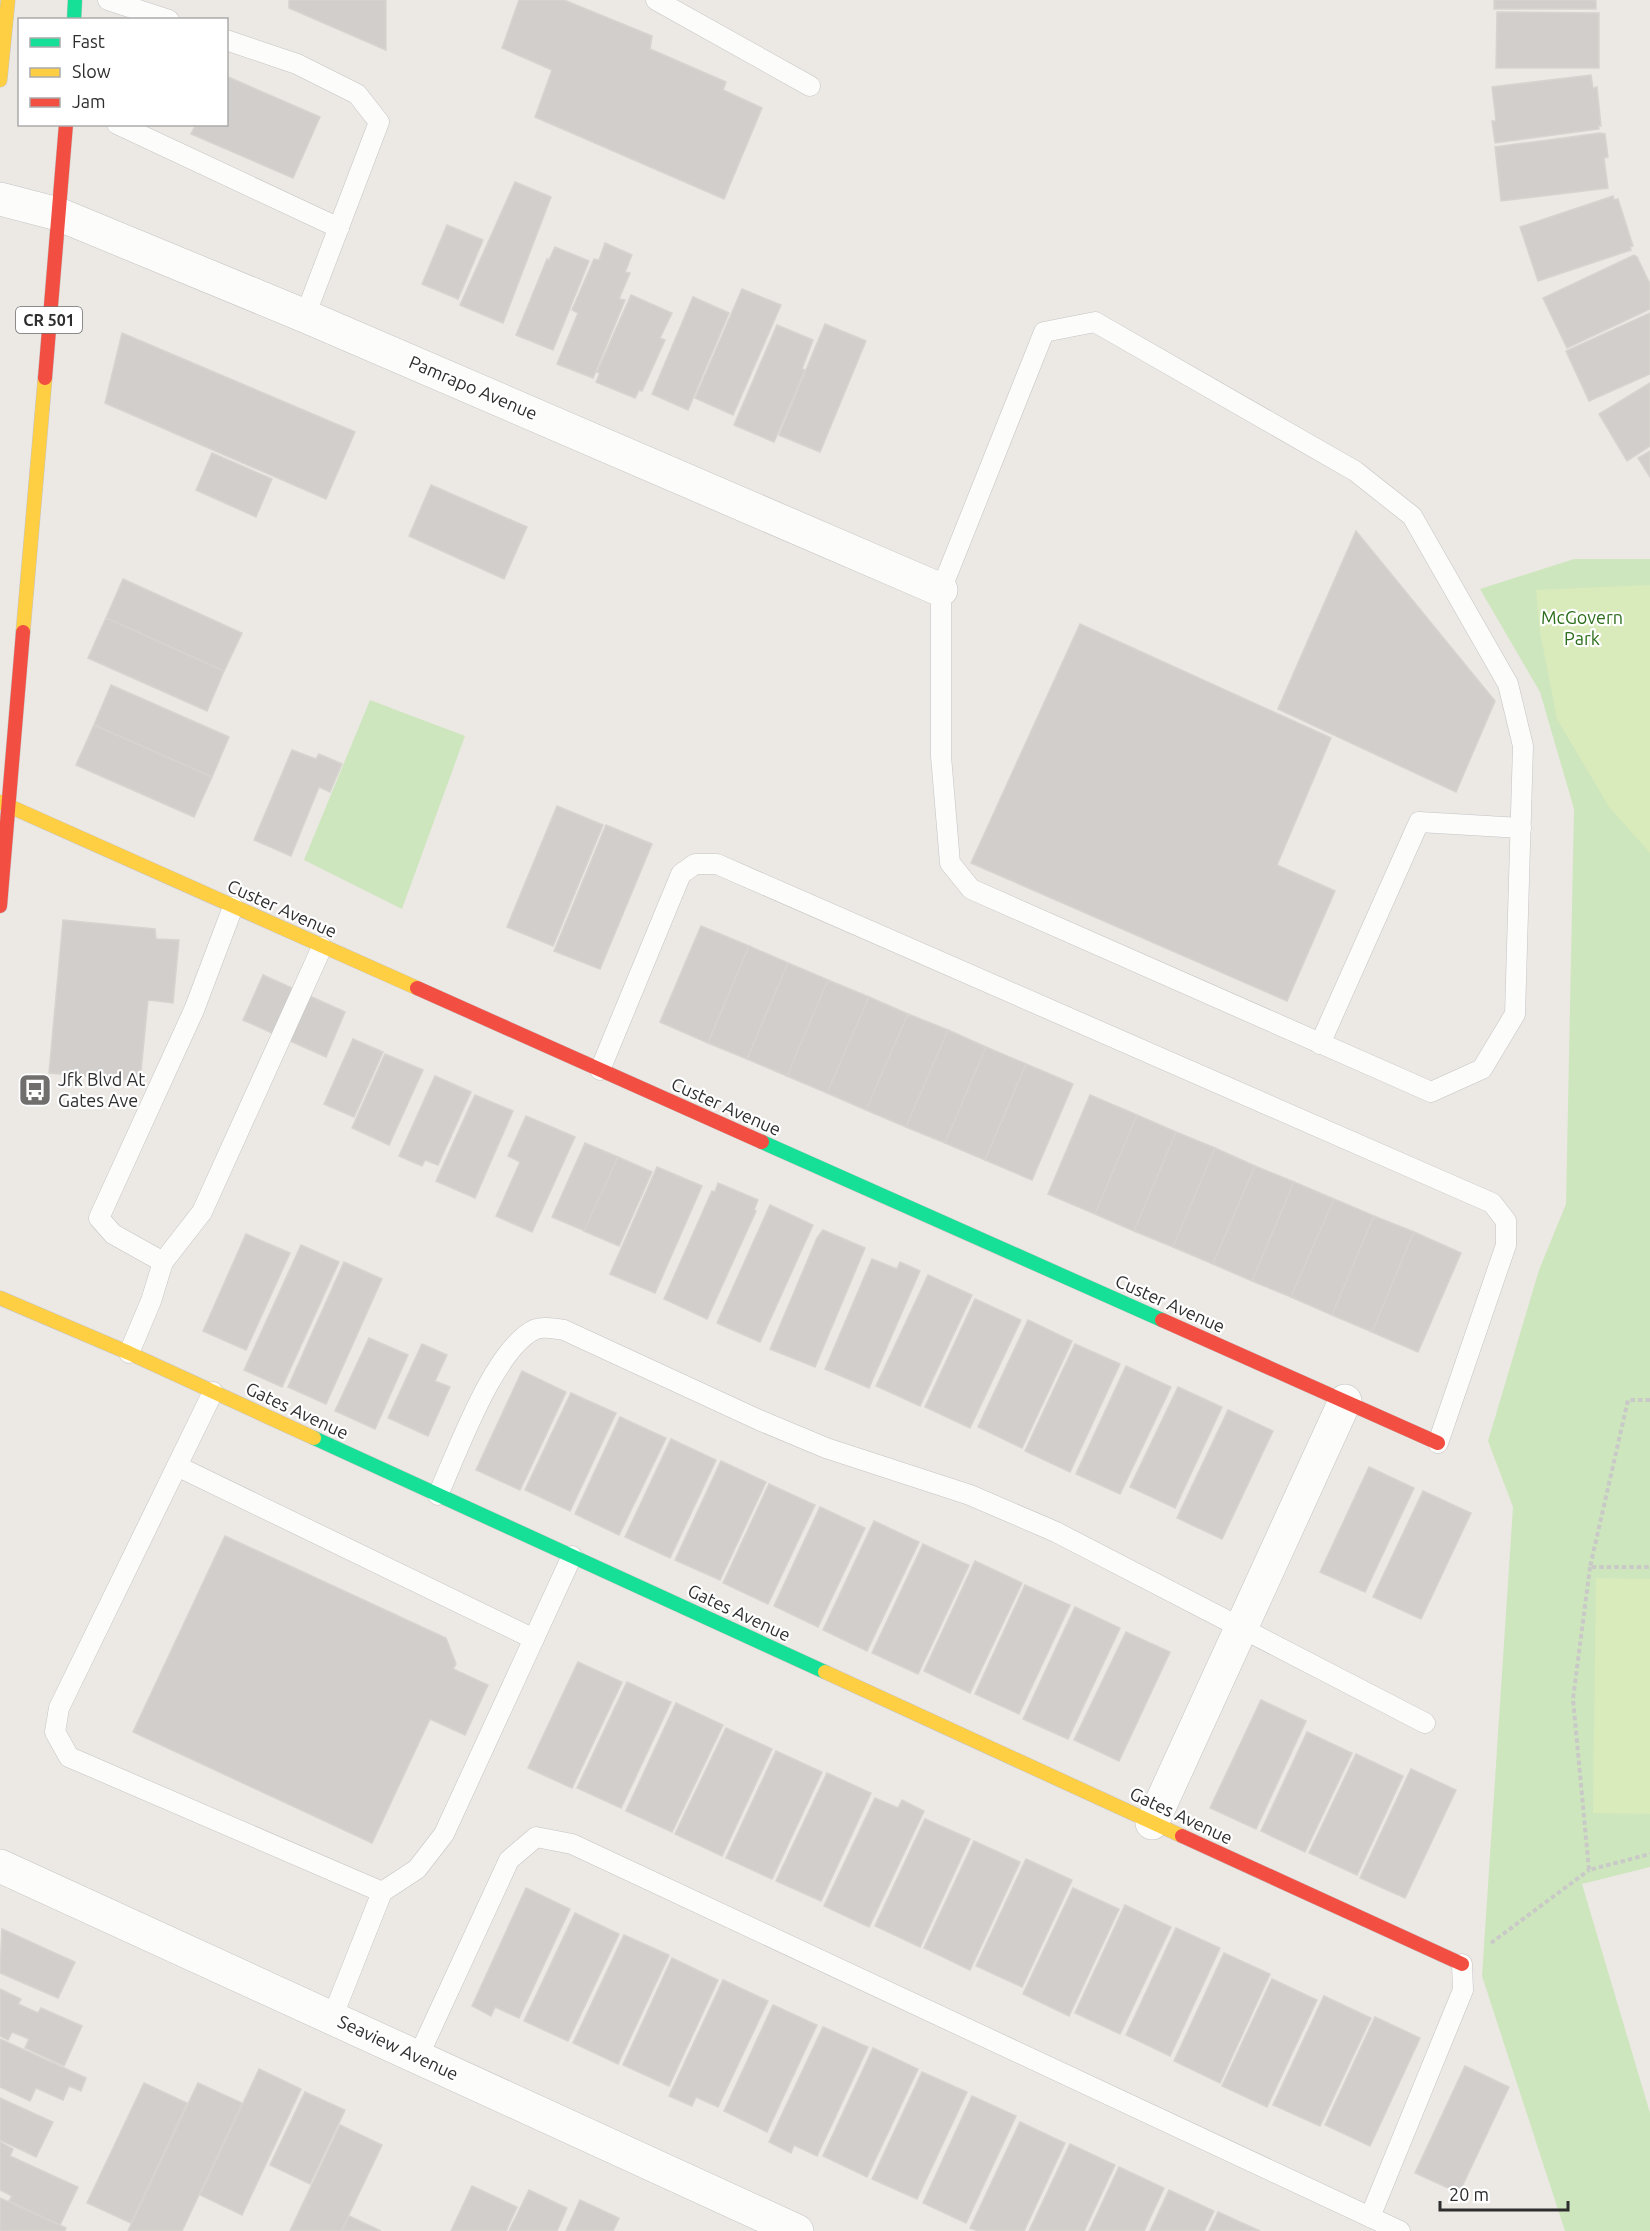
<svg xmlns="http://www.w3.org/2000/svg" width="1650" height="2231" viewBox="0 0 1650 2231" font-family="Ubuntu,sans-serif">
<rect width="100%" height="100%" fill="#ece8e4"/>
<g fill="#cee6be">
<path d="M1574,559H1650V1867L1582,1884L1650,2113V2231H1565L1482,1976L1513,1507L1488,1441L1539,1270L1566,1204L1574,809L1540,692L1480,589Z"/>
<path d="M370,700L465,736L402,909L304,860Z"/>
</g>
<g fill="#d9eabb">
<path d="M1650,585V853L1609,807L1557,719L1540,632L1536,590Z"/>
<path d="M1596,1578L1650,1579V1814L1593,1813Z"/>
</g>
<g fill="#d1cecb" stroke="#d7d4d0" stroke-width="1.5">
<path d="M289,0H386V50L289,8Z"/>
<path d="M519,0H564L652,36L650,49L726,82L723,90L762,108L724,199L535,117L552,70L502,48Z"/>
<rect x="1494" y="0" width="102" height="9"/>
<path d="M1497,12L1599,13V68H1496Z"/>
<path d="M1591,75L1593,88L1597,87L1601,126H1598L1599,129L1495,143L1492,121H1496L1492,87Z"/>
<path d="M226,76L320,117L293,178L191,134L195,126L192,124H226Z"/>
<path d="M1600,133L1605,134L1608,157L1604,158L1608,188L1501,201L1495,147Z"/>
<path d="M515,182L551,197L503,323L460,305Z"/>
<path d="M1613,196L1614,200L1618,199L1633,246L1630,247L1631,250L1538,281L1520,227Z"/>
<path d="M447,225L483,240L458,299L422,284Z"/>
<path d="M605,243L632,255L625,272L630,273L619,299L625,300L593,378L557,364L578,313L572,310L594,259L599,260Z"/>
<path d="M555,247L589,261L553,350L516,335L547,259L549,260Z"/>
<path d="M1634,255L1637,257L1650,284V309L1567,348L1543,298Z"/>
<path d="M742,289L781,305L733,415L695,398Z"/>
<path d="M631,295L672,313L660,338L665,340L642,391L639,390L635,398L596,382L600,373L597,372Z"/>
<path d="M693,297L729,313L688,410L652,394Z"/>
<path d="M1650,313V374L1589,401L1566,351Z"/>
<path d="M825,324L866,341L820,452L779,435Z"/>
<path d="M777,325L813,340L802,369L805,370L774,442L734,425Z"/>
<path d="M122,333L355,432L326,499L105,403Z"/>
<path d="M1650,383V446L1627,461L1599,414Z"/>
<path d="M1650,451V477L1638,458Z"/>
<path d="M212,453L272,479L256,517L196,490Z"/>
<path d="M431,485L527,527L504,579L409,536Z"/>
<path d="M1356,531L1495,701L1456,792L1278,709Z"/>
<path d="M123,579L242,633L224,671L106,618Z"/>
<path d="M106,618L224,671L207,711L88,658Z"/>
<path d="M1080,624L1331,738L1277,865L1335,891L1287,1001L971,863Z"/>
<path d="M111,685L229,737L212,777L94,725Z"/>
<path d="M94,725L212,777L194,817L76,765Z"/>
<path d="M292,750L316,759L319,754L342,764L330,792L319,787L291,856L254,840Z"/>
<path d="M557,806L603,825L553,946L507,927Z"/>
<path d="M606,825L652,844L600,969L554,951Z"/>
<path d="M63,920L155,929L156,939L179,940L173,1003L148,1000L140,1081L49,1073Z"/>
<path d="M701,926L749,946L708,1043L660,1022Z"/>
<path d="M749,946L788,963L747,1059L708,1043Z"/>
<path d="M788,963L828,980L787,1076L747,1059Z"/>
<path d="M263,975L345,1012L326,1057L243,1020Z"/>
<path d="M828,980L869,997L827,1093L787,1076Z"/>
<path d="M869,997L908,1014L866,1110L827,1093Z"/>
<path d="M908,1014L948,1030L906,1127L866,1110Z"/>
<path d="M948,1030L986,1047L945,1143L906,1127Z"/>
<path d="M353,1039L383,1052L354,1117L324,1104Z"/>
<path d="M986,1047L1026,1064L985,1160L945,1143Z"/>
<path d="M385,1054L423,1070L389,1145L352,1128Z"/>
<path d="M1026,1064L1073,1084L1032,1180L985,1160Z"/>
<path d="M435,1076L471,1092L438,1165L425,1160L422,1166L399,1156Z"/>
<path d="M475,1095L513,1111L475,1198L436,1181Z"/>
<path d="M1090,1095L1137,1115L1095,1214L1048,1194Z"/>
<path d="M1137,1115L1176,1132L1134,1231L1095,1214Z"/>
<path d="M526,1116L575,1137L532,1232L496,1216L520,1162L508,1156Z"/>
<path d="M1176,1132L1215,1148L1173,1247L1134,1231Z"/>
<path d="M585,1143L618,1157L585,1231L552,1217Z"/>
<path d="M1215,1148L1255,1166L1213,1264L1173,1247Z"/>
<path d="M618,1157L652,1172L619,1246L584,1231Z"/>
<path d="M1255,1166L1294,1182L1252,1281L1213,1264Z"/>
<path d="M657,1167L702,1186L655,1293L610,1274Z"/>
<path d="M1294,1182L1334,1199L1291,1297L1252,1281Z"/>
<path d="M718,1183L758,1200L754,1210L756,1211L707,1319L664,1299L712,1191L715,1192Z"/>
<path d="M1334,1199L1374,1216L1332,1315L1291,1297Z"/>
<path d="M770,1205L813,1225L760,1342L717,1323Z"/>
<path d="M1374,1216L1414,1232L1372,1332L1332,1315Z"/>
<path d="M823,1230L865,1248L815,1367L770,1349L817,1238Z"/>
<path d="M1414,1232L1461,1253L1418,1352L1372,1332Z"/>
<path d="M246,1234L290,1253L246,1350L203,1331Z"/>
<path d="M301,1245L339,1262L282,1387L244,1370Z"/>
<path d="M872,1259L897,1269L900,1262L920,1271L869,1388L825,1369Z"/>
<path d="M344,1262L382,1279L326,1404L288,1387Z"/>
<path d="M928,1275L972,1295L920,1406L876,1386Z"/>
<path d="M975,1299L1021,1320L970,1428L925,1407Z"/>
<path d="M1028,1320L1072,1341L1022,1448L978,1427Z"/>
<path d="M369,1338L408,1355L375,1429L335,1411Z"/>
<path d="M422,1344L447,1355L435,1381L450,1387L428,1436L388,1418Z"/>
<path d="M1075,1344L1120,1364L1070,1472L1025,1451Z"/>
<path d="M1126,1366L1171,1387L1120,1494L1076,1474Z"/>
<path d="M522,1371L566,1392L520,1490L476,1470Z"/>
<path d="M1178,1387L1222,1407L1175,1508L1130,1487Z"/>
<path d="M571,1393L616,1413L570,1511L525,1490Z"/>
<path d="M1228,1410L1273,1431L1222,1539L1177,1518Z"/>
<path d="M620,1417L666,1438L619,1535L575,1514Z"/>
<path d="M671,1439L716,1460L670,1558L625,1537Z"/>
<path d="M721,1461L766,1482L720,1580L675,1560Z"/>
<path d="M1369,1467L1414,1488L1365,1592L1320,1572Z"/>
<path d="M769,1484L815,1505L768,1604L723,1583Z"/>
<path d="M1423,1491L1471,1513L1421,1619L1373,1597Z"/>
<path d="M820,1507L865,1528L818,1627L774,1606Z"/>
<path d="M874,1521L919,1542L867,1651L823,1630Z"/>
<path d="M225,1536L446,1638L456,1664L453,1669L488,1685L465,1735L430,1719L372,1843L133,1732Z"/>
<path d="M923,1544L969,1565L918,1674L872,1653Z"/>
<path d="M975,1561L1022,1583L970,1693L924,1671Z"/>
<path d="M1025,1585L1070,1605L1019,1714L975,1694Z"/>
<path d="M1075,1607L1120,1628L1068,1739L1023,1719Z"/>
<path d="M1126,1632L1170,1652L1119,1761L1074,1740Z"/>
<path d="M578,1662L622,1682L572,1788L528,1768Z"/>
<path d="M627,1682L671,1702L621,1808L577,1788Z"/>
<path d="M1261,1700L1306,1721L1256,1829L1210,1808Z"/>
<path d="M676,1703L723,1725L672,1832L626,1811Z"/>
<path d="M726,1728L772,1749L722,1856L675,1834Z"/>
<path d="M1307,1732L1352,1753L1305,1852L1261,1831Z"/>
<path d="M776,1751L822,1772L772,1879L726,1858Z"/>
<path d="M1356,1754L1403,1776L1357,1875L1309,1853Z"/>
<path d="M1411,1769L1456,1790L1405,1898L1360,1878Z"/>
<path d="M827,1773L871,1793L821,1901L776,1881Z"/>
<path d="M875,1798L898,1808L902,1800L924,1811L869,1927L824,1906Z"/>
<path d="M925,1819L970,1839L920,1947L875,1926Z"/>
<path d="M974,1841L1020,1862L970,1970L924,1948Z"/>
<path d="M1026,1859L1072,1880L1022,1987L976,1966Z"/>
<path d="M526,1888L570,1909L519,2018L495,2007L491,2016L472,2006Z"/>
<path d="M1073,1888L1119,1909L1069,2016L1023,1994Z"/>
<path d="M1125,1905L1171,1927L1120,2034L1075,2013Z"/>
<path d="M575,1913L619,1934L568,2041L524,2021Z"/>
<path d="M1176,1928L1220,1948L1170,2056L1126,2035Z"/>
<path d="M2,1929L75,1962L58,1998L0,1973Z"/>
<path d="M624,1935L669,1955L618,2064L573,2043Z"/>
<path d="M1224,1953L1270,1974L1220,2083L1174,2061Z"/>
<path d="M672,1958L718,1980L669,2086L623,2065Z"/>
<path d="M1272,1979L1317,2000L1267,2107L1222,2086Z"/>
<path d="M723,1980L768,2001L718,2107L696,2097L692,2106L669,2096Z"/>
<path d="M0,1989L21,1999L18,2004L38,2013L41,2008L82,2026L64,2066L25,2048L29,2039L12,2032L8,2040L0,2036Z"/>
<path d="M1324,1996L1371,2018L1320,2126L1273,2105Z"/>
<path d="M773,2005L817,2025L767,2132L724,2111Z"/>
<path d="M1375,2017L1420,2038L1370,2146L1325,2125Z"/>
<path d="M823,2027L868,2047L817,2156L794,2145L791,2153L769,2142Z"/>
<path d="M0,2039L86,2078L81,2091L69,2086L63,2100L36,2088L30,2101L0,2087Z"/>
<path d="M873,2048L918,2069L867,2177L823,2156Z"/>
<path d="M1465,2066L1509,2087L1459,2193L1415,2173Z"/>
<path d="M259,2069L301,2089L242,2215L200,2195Z"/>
<path d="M922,2072L967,2092L917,2199L872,2179Z"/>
<path d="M144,2083L187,2103L131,2223L87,2203Z"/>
<path d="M198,2083L242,2103L182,2231H128Z"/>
<path d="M305,2092L345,2110L310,2184L270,2165Z"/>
<path d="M972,2096L1016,2116L966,2223L923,2203Z"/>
<path d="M0,2098L53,2122L36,2157L0,2140Z"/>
<path d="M1020,2122L1065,2143L1024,2231H978L970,2228Z"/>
<path d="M340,2125L382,2145L341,2231H290Z"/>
<path d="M0,2142L13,2149L10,2156L78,2187L60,2225L9,2201L12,2196L0,2190Z"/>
<path d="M1070,2144L1115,2165L1084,2231H1029Z"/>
<path d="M1119,2167L1164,2188L1144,2231H1089Z"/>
<path d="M472,2186L517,2207L506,2231H451Z"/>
<path d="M529,2190L567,2208L557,2231H509Z"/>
<path d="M1169,2190L1214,2211L1204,2231H1150Z"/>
<path d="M0,2198L66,2228L65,2231H0Z"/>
<path d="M580,2200L619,2218L613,2231H566Z"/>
<path d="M1218,2212L1260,2231H1209Z"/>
<path d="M349,2216L381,2231H342Z"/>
</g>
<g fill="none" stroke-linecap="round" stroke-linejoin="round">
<g stroke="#c5c4c5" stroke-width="21">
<g id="lane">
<path d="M108,0L169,20"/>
<path d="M656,0L810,86"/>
<path d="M226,40L297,64L357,94L379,122L305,316"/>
<path d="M117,124L339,228"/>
<path d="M1095,322L1355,471L1412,516L1508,684L1523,746L1515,1014L1482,1069L1431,1092L971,889L950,863L941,756V590L1044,332Z"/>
<path d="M1320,1044L1419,822L1521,828"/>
<path d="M600,1070L681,874L695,864H717L1492,1203L1506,1221V1245L1438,1443"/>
<path d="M163,1262L113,1234L99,1218L194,1010L233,907"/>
<path d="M129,1353L151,1301L163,1262L202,1212L322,947"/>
<path d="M213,1392L59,1708L55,1732L69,1757L382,1892L332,2018"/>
<path d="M177,1466L534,1639"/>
<path d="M438,1495C457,1453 495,1346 536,1329C544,1326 556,1329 564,1330L759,1420L826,1448L970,1495L1056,1532L1425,1723"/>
<path d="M382,1892L417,1869L444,1834L572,1556"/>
<path d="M418,2057L509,1860L536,1837L572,1844L1400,2231"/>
<path d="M1370,2217L1463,1990L1462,1964"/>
</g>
</g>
<g stroke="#c5c4c5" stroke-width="34">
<g id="street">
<path d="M0,199L58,214L305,316L941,590"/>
<path d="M1152,1823L1345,1401"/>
<path d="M0,1866L797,2231"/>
</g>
</g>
<g stroke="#c5c4c5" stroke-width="15">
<g id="fast">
<path d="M74,20L75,0"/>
<path d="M762,1142L1162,1320"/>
<path d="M314,1438L825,1672"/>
</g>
</g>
<g stroke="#c5c4c5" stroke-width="15">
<g id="slow">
<path d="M0,80L8,0"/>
<path d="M23,632L45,378"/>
<path d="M0,802L417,988"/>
<path d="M0,1298L129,1353L314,1438"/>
<path d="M825,1672L1182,1836"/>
</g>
</g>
<g stroke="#c5c4c5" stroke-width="15">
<g id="jam">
<path d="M45,378L66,124"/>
<path d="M0,906L23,632"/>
<path d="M417,988L762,1142"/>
<path d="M1162,1320L1438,1443"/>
<path d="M1182,1836L1462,1964"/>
</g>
</g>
<g stroke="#c9c9c8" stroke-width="4" stroke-dasharray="4.5 3" stroke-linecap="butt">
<path d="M1650,1400H1628L1590,1567H1650"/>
<path d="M1590,1567L1573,1699L1589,1870L1650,1854"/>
<path d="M1491,1943L1589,1870"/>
</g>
<use href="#lane" stroke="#fcfcfb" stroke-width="20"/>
<use href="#street" stroke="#fcfcfb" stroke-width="33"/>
<use href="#fast" stroke="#16e098" stroke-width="14"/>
<use href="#slow" stroke="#ffcf43" stroke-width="14"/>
<use href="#jam" stroke="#f24e42" stroke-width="14"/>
</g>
<defs>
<g id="bus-square" transform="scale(1.725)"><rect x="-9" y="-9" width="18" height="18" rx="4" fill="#706f6e" stroke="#fff"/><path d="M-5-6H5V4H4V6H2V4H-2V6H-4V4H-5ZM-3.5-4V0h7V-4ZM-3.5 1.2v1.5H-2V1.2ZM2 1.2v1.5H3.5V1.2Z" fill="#fff"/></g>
</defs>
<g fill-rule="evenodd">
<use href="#bus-square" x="35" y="1090"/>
</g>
<g text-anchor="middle" stroke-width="4.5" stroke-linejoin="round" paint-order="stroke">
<rect fill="#fff" stroke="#6d6d6d" stroke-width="1.5" x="16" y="307" width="66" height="26" rx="4.5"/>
<g font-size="16" font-weight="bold" fill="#2e2e2e">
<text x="49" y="326">CR 501</text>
</g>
<g font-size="18" fill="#2e2e2e" stroke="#fff">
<text transform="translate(473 388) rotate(23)" y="6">Pamrapo Avenue</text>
<text transform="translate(282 909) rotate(24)" y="6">Custer Avenue</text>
<text transform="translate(726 1107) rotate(24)" y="6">Custer Avenue</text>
<text transform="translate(1170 1304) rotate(24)" y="6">Custer Avenue</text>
<text transform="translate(297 1411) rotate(25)" y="6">Gates Avenue</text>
<text transform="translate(739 1613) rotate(25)" y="6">Gates Avenue</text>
<text transform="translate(1181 1816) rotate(25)" y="6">Gates Avenue</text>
<text transform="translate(398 2048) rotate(25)" y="6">Seaview Avenue</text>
</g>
<g font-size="18" fill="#2c6e1b" stroke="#fff">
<text x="1582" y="624">McGovern<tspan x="1582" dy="21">Park</tspan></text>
</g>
<g font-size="18" fill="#2e2e2e" stroke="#fff" text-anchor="start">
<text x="58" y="1086">Jfk Blvd At<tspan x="58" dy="21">Gates Ave</tspan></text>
</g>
</g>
<rect x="18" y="18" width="210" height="108" fill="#ffffff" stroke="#ababab" stroke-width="1.5"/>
<rect x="30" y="38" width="30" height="9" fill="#16e098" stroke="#ababab" stroke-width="1.5"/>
<text x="72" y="48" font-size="18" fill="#2e2e2e">Fast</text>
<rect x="30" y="68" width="30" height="9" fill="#ffcf43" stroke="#ababab" stroke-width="1.5"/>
<text x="72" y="78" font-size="18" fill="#2e2e2e">Slow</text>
<rect x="30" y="98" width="30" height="9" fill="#f24e42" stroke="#ababab" stroke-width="1.5"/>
<text x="72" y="108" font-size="18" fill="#2e2e2e">Jam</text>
<path d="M1440 2201v9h128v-9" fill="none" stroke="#2e2e2e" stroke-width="3"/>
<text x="1449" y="2201" font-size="18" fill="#2e2e2e" stroke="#ffffff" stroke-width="4.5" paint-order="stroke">20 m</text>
</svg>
